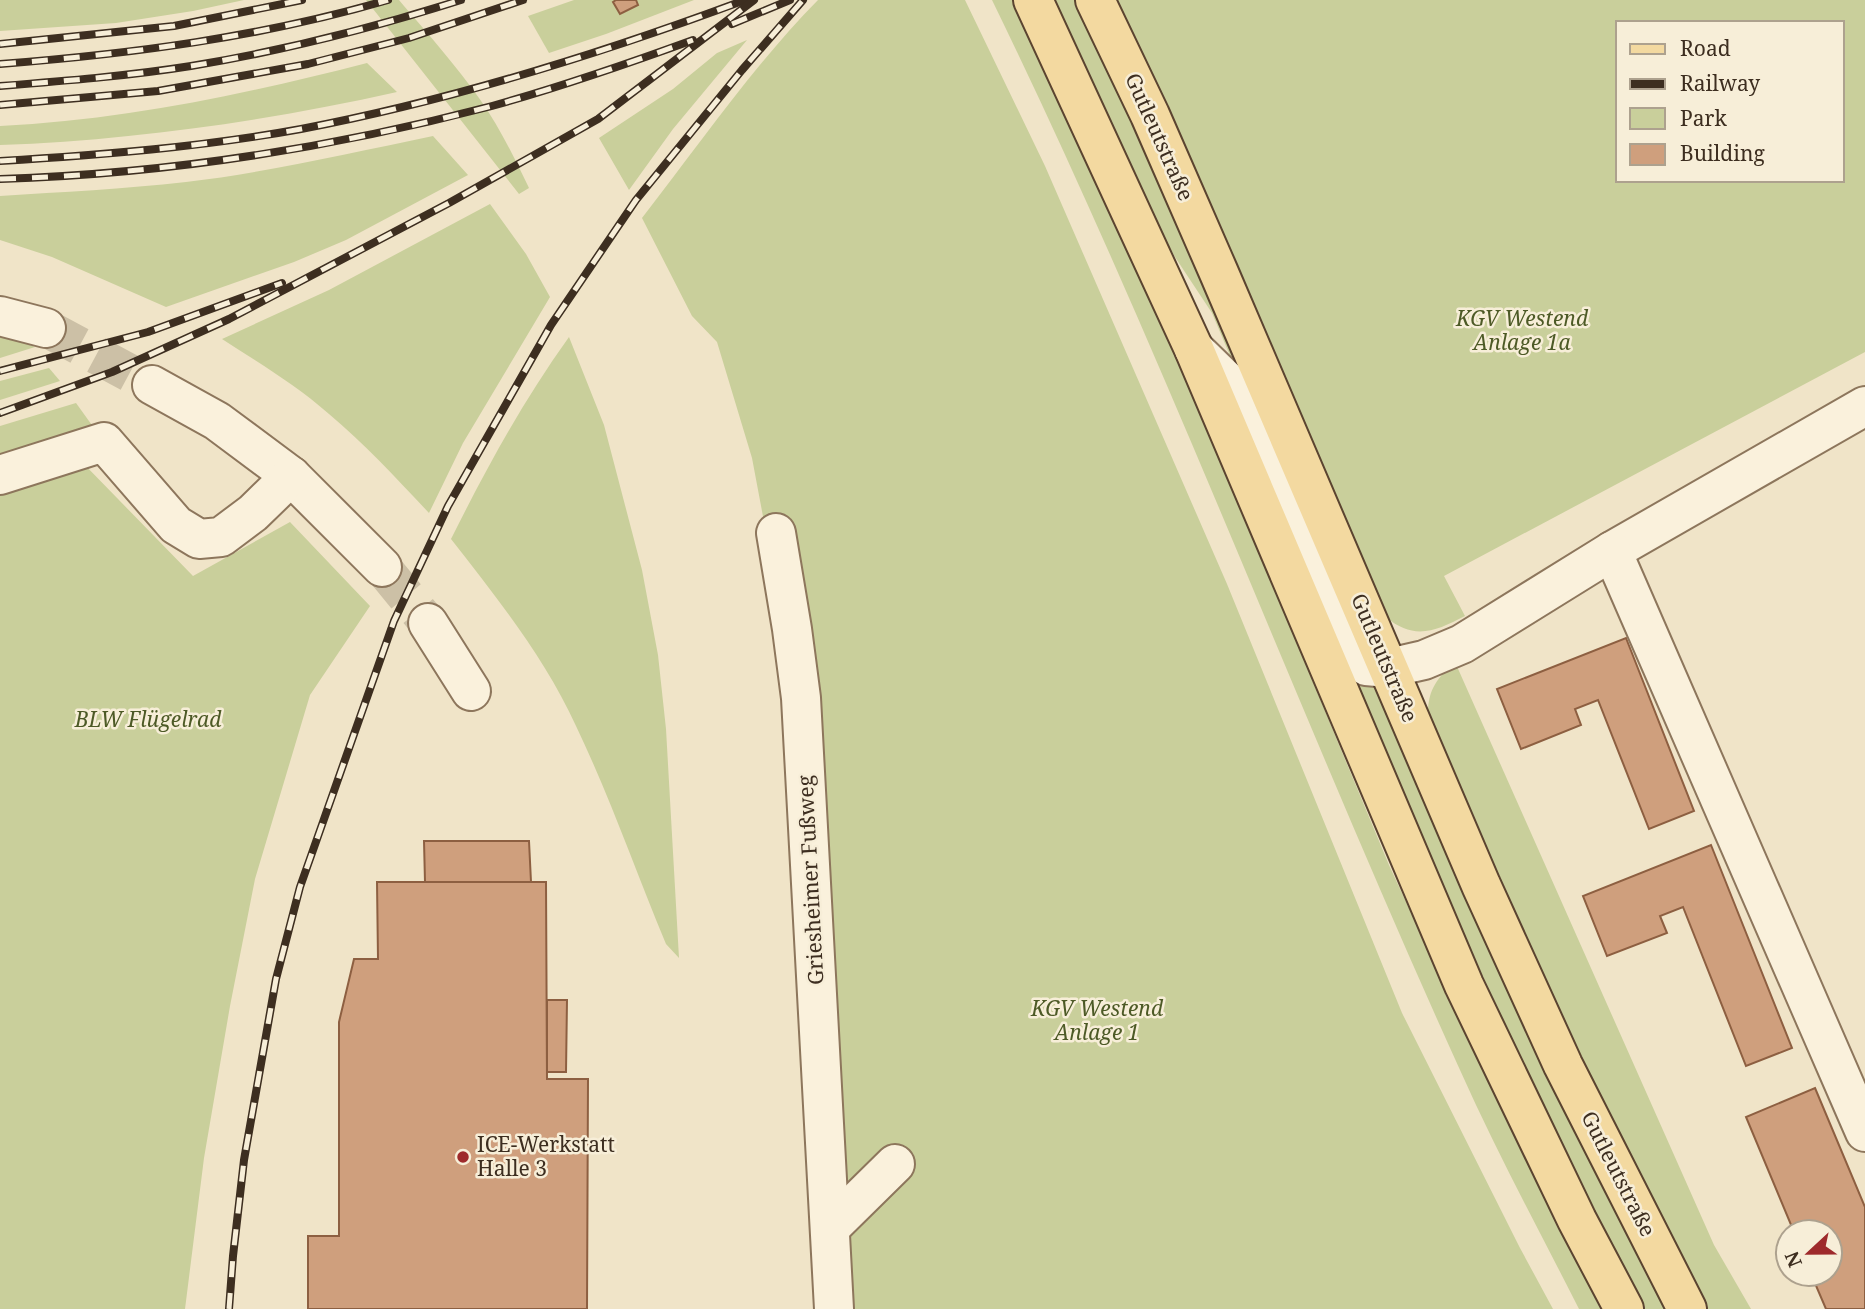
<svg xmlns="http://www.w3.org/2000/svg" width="1865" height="1309" viewBox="0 0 1865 1309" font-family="'Noto Serif',serif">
<rect width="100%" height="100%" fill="#f0e4c8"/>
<g fill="#c9cf9b" fill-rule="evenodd">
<path d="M0,0H244L193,11L116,23L0,31Z"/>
<path d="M366,0H399L404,6C430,36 456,66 479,98C499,126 514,157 529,188L519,194Z"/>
<path d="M574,0H694L606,34L549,53L528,16Z"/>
<path d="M818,0H965L1045,166L1227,584L1402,1013L1520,1248L1553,1309H825L810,1006L771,559L752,458L717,342L692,316L642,218C699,145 753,66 818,0Z"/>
<path d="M992,0H1015L1111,207L1251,533L1389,865L1511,1130L1602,1309H1579C1539,1230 1496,1151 1460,1070C1299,716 1163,350 992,0Z"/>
<path d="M1050,0H1075L1180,224L1339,614L1212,313L1175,257L1144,203Z"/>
<path d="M1113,0H1865V352L1444,576L1465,616C1436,631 1414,641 1386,617ZM1618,23H1842V180H1618Z"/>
<path d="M747,40L673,129L629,190L599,138L673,89L717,53Z"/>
<path d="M367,63L397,92C267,121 133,140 0,145V126C125,120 246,94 367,63Z"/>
<path d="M433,136L468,175L346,240L294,262L166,307L52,257L0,240V196C62,192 124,189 186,182C269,172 351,153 433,136Z"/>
<path d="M490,204L526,254L550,297L463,443L429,513C397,479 365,444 329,414C296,385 259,363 222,339L329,290Z"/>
<path d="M0,332L35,347L0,358Z"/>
<path d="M569,337L604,425L642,570L658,655L666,729L679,958L666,944C636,872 610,797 576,726C545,658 497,598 451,539C486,469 523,401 569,337Z"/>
<path d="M49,368L60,381L0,400V381Z"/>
<path d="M76,403L94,428L0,467V426Z"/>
<path d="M81,461L193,576L290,522L370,606L310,695L255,879L230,1006L204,1158L185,1309H0V484Z"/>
<path d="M1455,662L1714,1245L1751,1309H1703L1567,1037L1428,713C1428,689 1438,677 1455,662Z"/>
<path d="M1352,680L1377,685L1667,1309H1645L1526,1074Z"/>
</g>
<g fill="#cf9f7d" stroke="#8d5f41" stroke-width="2">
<path d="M616,0H636L638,5L620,14L613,2Z"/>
<path d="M1626,638L1694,811L1649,829L1598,700L1575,709L1581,725L1521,749L1497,689Z"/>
<path d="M424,841H529L531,882H425Z"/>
<path d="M1711,845L1792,1048L1746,1066L1683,907L1660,916L1667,933L1607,956L1583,896Z"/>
<path d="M377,882H546L547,1079H588L587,1309H308V1236H339V1022L354,959H378Z"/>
<path d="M547,1000H567L566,1072H547Z"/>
<path d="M1815,1088L1865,1207V1309H1826L1811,1274H1830V1232H1794L1746,1117Z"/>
</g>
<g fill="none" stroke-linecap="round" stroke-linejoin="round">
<g stroke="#ccc0a6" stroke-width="38" stroke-dasharray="38 19" stroke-linecap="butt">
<path d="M46,328L152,385"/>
<path d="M382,567L428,623"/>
</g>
<g stroke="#8d765c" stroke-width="42">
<g id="minor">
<path d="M0,316L46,328"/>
<path d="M1194,349L1233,387L1339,637L1351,655L1366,666L1389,668L1424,660L1462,644L1612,551L1865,406"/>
<path d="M152,385L217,421L291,476L382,567"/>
<path d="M0,475L104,442L176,525L199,539L221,537L253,513L291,476"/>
<path d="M776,533L792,629L801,698L834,1309"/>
<path d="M1612,551L1865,1132"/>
<path d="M428,623L471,691"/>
<path d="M830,1228L895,1164"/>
</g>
</g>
<g stroke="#5b4430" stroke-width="42">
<g id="major">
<path d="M1033,0L1194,349L1464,985L1577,1220L1624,1309"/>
<path d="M1095,0L1150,115L1219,273L1481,885L1563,1065L1687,1309"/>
</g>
</g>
<use href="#minor" stroke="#faf1dc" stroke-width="38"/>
<use href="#major" stroke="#f3d9a0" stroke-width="38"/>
<g stroke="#3d2e20" stroke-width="8">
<g id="rail">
<path d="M732,24L790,0"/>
<path d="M0,44L174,26L302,0"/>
<path d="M0,64C131,54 262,37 388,0"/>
<path d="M0,86C64,81 128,76 191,66C282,51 373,28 461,0"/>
<path d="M0,105L158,91L308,64L409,38L523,0"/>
<path d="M0,161C101,155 202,147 301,129C453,100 600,54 745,0"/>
<path d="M0,179C166,174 331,148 492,106C560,87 627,64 693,40"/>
<path d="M0,371L148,332L282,283"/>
<path d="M0,413L112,372L229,319L449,203L598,119L754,0"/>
<path d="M229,1309L233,1256L244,1160L276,979L300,887L394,621L448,506L551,325L636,200L742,70L803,0"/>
</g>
</g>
<use href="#rail" stroke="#f7eed8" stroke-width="5" stroke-dasharray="16" stroke-linecap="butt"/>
</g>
<circle fill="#9e2a2b" stroke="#f7eed8" stroke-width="2.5" cx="463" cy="1157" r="7"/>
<g text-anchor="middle" stroke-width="5" stroke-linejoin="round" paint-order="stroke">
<g font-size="21" fill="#3d2e20" stroke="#f7eed8">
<text transform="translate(1159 137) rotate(66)" y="7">Gutleutstraße</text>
<text transform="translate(1384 658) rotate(67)" y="7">Gutleutstraße</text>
<text transform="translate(811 880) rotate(-93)" y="7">Griesheimer Fußweg</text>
<text transform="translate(1618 1174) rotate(63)" y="7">Gutleutstraße</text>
</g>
<g font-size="21" font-style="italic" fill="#4d5a26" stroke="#f7eed8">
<text x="1522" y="326">KGV Westend<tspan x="1522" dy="24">Anlage 1a</tspan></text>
<text x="148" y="727">BLW Flügelrad</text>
<text x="1097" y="1016">KGV Westend<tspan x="1097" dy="24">Anlage 1</tspan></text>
</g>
<g font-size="21" fill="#3d2e20" stroke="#f7eed8" text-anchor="start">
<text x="477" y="1152">ICE-Werkstatt<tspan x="477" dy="24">Halle 3</tspan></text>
</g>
</g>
<rect x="1616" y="21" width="228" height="161" fill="#f7eed8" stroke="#ada18e" stroke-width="2"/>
<rect x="1630" y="44" width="35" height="10" fill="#f3d9a0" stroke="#ada18e" stroke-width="2"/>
<text x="1680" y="56" font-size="21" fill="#3d2e20">Road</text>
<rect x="1630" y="79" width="35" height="10" fill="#3d2e20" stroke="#ada18e" stroke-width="2"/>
<text x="1680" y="91" font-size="21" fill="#3d2e20">Railway</text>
<rect x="1630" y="108" width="35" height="21" fill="#c9cf9b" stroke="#ada18e" stroke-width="2"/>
<text x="1680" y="126" font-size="21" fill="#3d2e20">Park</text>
<rect x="1630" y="144" width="35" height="21" fill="#cf9f7d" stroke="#ada18e" stroke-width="2"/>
<text x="1680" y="161" font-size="21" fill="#3d2e20">Building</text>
<g transform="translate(1809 1253) rotate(248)"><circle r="33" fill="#f7eed8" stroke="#ada18e" stroke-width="2"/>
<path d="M0-5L12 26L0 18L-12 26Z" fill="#9e2a2b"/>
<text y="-10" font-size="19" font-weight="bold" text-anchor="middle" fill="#3d2e20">N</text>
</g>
</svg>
